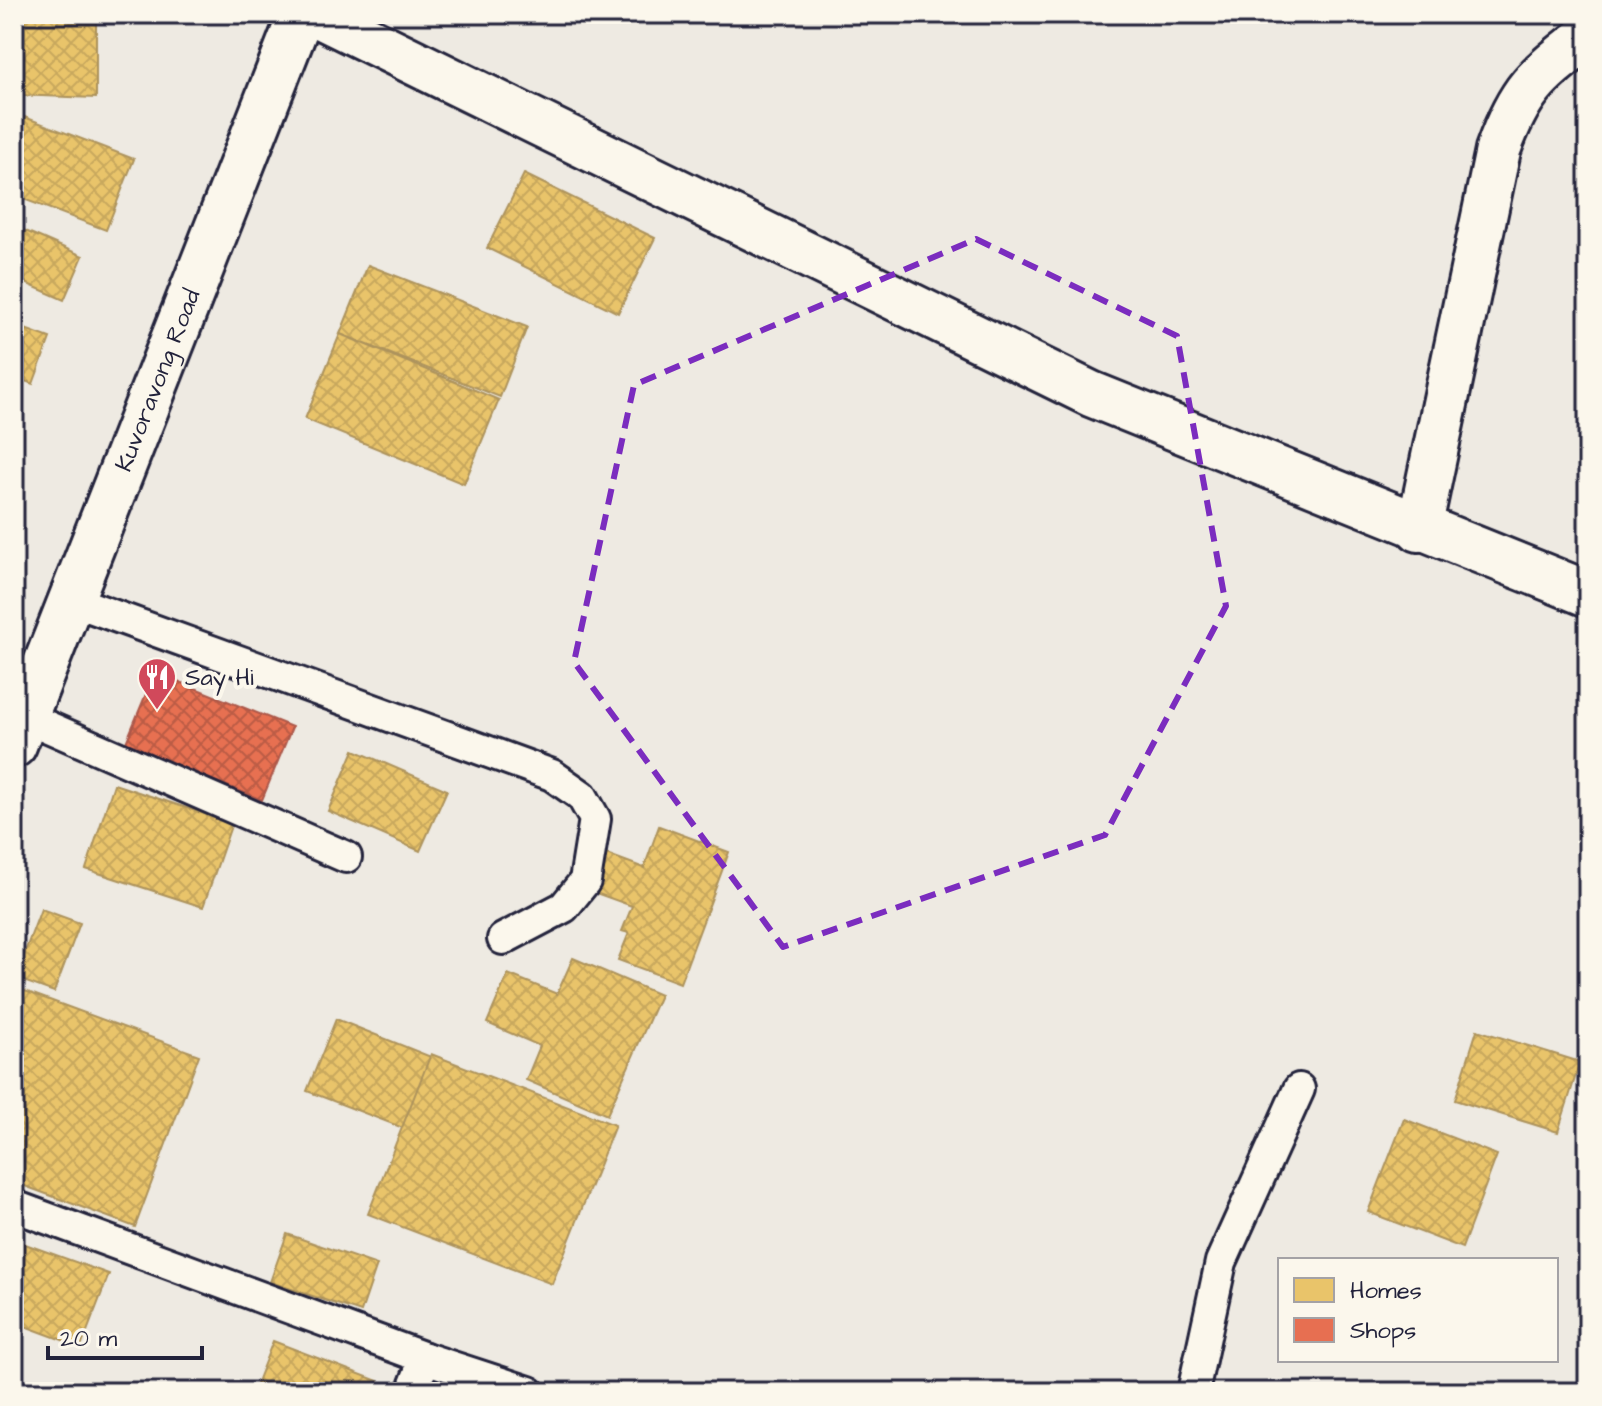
<svg xmlns="http://www.w3.org/2000/svg" width="1602" height="1406" viewBox="0 0 1602 1406" font-family="'Architects Daughter',sans-serif">
<defs>
<pattern id="homes-cross-hatch" width="8" height="8" patternUnits="userSpaceOnUse" patternTransform="scale(2)"><rect width="8" height="8" fill="#e9c46a"/><path d="M0 0l8 8M0 8l8-8" fill="none" stroke="#c8a85d"/></pattern>
<pattern id="shops-cross-hatch" width="8" height="8" patternUnits="userSpaceOnUse" patternTransform="scale(2)"><rect width="8" height="8" fill="#e76f51"/><path d="M0 0l8 8M0 8l8-8" fill="none" stroke="#bb5b44"/></pattern>
</defs>
<rect width="100%" height="100%" fill="#eeeae2"/>
<filter id="ink" filterUnits="userSpaceOnUse"><feTurbulence type="fractalNoise" baseFrequency=".0125" numOctaves="2"/><feDisplacementMap in="SourceGraphic" scale="16" xChannelSelector="R" yChannelSelector="G"/><feConvolveMatrix kernelMatrix="1 2 1 2 8 2 1 2 1" color-interpolation-filters="sRGB"/></filter>
<g filter="url(#ink)">
<g fill="url(#homes-cross-hatch)" stroke="#ad935c" stroke-width="2">
<path d="M14,14H96V98L14,95Z"/>
<path d="M14,113L134,159L106,230L21,198L19,205L14,203Z"/>
<path d="M524,174L655,238L618,313L487,248Z"/>
<path d="M14,226L83,256L64,300L14,278Z"/>
<path d="M368,265L527,327L500,397L340,334Z"/>
<path d="M14,325L50,338L33,384L14,377Z"/>
<path d="M340,334L499,400L464,484L305,419Z"/>
<path d="M354,750L447,790L420,851L328,811Z"/>
<path d="M114,784L232,823L203,907L86,869Z"/>
<path d="M659,826L729,852L680,983L618,960L629,933L622,931L632,906L590,891L604,853L644,868Z"/>
<path d="M41,909L80,923L54,992L15,978Z"/>
<path d="M573,958L660,995L607,1115L526,1080L540,1046L487,1023L508,974L557,994Z"/>
<path d="M14,987L199,1055L135,1227L14,1182Z"/>
<path d="M336,1019L431,1057L403,1128L307,1091Z"/>
<path d="M1477,1030L1580,1062L1558,1132L1455,1100Z"/>
<path d="M431,1054L615,1125L552,1284L368,1214Z"/>
<path d="M1404,1119L1497,1155L1462,1248L1368,1212Z"/>
<path d="M287,1234L377,1265L361,1312L270,1282Z"/>
<path d="M14,1240L109,1274L81,1347L14,1322Z"/>
<path d="M273,1341L378,1381L374,1392H253Z"/>
<path d="M14,1381L40,1392H14Z"/>
</g>
<path fill="url(#shops-cross-hatch)" stroke="#ac584a" stroke-width="2" d="M155,672L292,727L262,800L125,745Z"/>
<g fill="none" stroke-linecap="round" stroke-linejoin="round">
<g stroke="#22223b" stroke-width="36">
<g id="lane">
<path d="M71,600L552,775L582,796L595,819L585,881L564,907L503,939"/>
<path d="M14,712L346,857"/>
<path d="M14,1206L425,1358L529,1392"/>
<path d="M412,1392L425,1358"/>
<path d="M1193,1392L1221,1262L1299,1089"/>
</g>
</g>
<g stroke="#22223b" stroke-width="50">
<g id="street">
<path d="M316,14L1091,394L1588,594"/>
<path d="M1419,529L1498,150C1520,88 1537,76 1588,36"/>
</g>
</g>
<g stroke="#22223b" stroke-width="50">
<g id="secondary">
<path id="s1" d="M14,745L301,14"/>
</g>
</g>
<use href="#lane" stroke="#fbf7ec" stroke-width="30"/>
<use href="#street" stroke="#fbf7ec" stroke-width="44"/>
<use href="#secondary" stroke="#fbf7ec" stroke-width="44"/>
</g>
</g>
<path fill="none" stroke="#7b2cbf" stroke-width="6" stroke-dasharray="16 10" stroke-linejoin="round" d="M976,239L1177,336L1226,606L1105,835L783,947L574,662L634,385Z"/>
<defs>
<g id="restaurant-pin" transform="scale(2)"><path d="M0 17L-7.5 6A9.5 9.5 0 1 1 7.5 6Z" fill="#d1495b" stroke="#fbf7ec"/><path d="M-5-6h1v4h1v-4h1v4h1v-4h1v5L-1.5 .5V6h-2V.5L-5-1ZM5-6V6H3V1.5H1.5Q1.5-4 5-6Z" fill="#fff"/></g>
</defs>
<g fill-rule="evenodd">
<use href="#restaurant-pin" x="157" y="677"/>
</g>
<g text-anchor="middle" stroke-width="8" stroke-linejoin="round" paint-order="stroke">
<g font-size="24" fill="#22223b" stroke="#fbf7ec">
<text dy="8" stroke="none"><textPath href="#s1" startOffset="392">Kuvoravong Road</textPath></text>
</g>
<g font-size="24" fill="#22223b" stroke="#fbf7ec" text-anchor="start">
<text x="185" y="685">Say Hi</text>
</g>
</g>
<rect width="1602" height="1406" fill="none" stroke="#fbf7ec" stroke-width="48"/>
<rect x="24" y="24" width="1554" height="1358" fill="none" stroke="#22223b" stroke-width="3" filter="url(#ink)"/>
<rect x="1278" y="1258" width="280" height="104" fill="#fbf7ec" stroke="#a4a2a5" stroke-width="2"/>
<rect x="1294" y="1278" width="40" height="24" fill="#e9c46a" stroke="#a4a2a5" stroke-width="2"/>
<text x="1350" y="1298" font-size="24" fill="#22223b">Homes</text>
<rect x="1294" y="1318" width="40" height="24" fill="#e76f51" stroke="#a4a2a5" stroke-width="2"/>
<text x="1350" y="1338" font-size="24" fill="#22223b">Shops</text>
<path d="M48 1346v12h154v-12" fill="none" stroke="#22223b" stroke-width="4"/>
<text x="60" y="1346" font-size="24" fill="#22223b" stroke="#fbf7ec" stroke-width="6" paint-order="stroke">20 m</text>
</svg>
